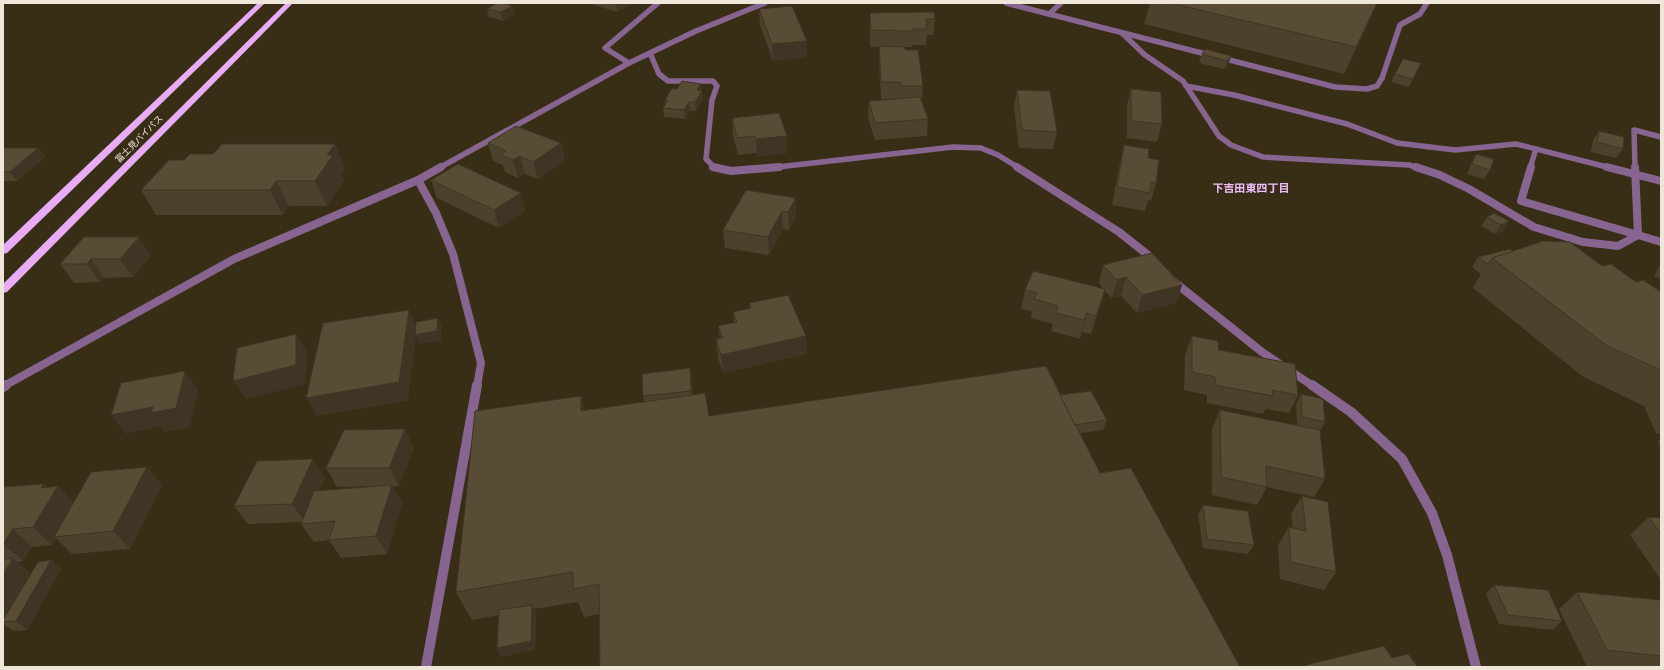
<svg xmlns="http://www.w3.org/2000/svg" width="1664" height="670" viewBox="0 0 1664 670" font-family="'Public Sans','Noto Sans JP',sans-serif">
<rect width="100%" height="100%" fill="#382e16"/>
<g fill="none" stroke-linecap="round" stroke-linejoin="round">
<g stroke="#886590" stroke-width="5.5">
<path d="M1049,14L1061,3"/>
<path d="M1122,33L1145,55L1183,81L1219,136L1231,145L1263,157L1409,165L1419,168"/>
<path d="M629,63L605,48L658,3"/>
<path d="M1382,78L1400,25L1420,14L1427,3"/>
<path d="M1186,86L1234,95L1347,124L1397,143L1455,150L1516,144L1611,168"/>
<path d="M1530,168L1536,149"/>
<path d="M1635,168L1634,130L1661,137"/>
</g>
<g stroke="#886590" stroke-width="8">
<path d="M1416,167L1440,175L1469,189L1534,227L1583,242L1618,246L1638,235"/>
<path d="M1531,167L1521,201L1638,235"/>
<path d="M1607,167L1661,181"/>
<path d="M1635,167L1638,235L1661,242"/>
</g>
<g stroke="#886590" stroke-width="5.5">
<path d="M1006,3L1335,87L1367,89L1377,86L1382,78"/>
<path d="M650,53L659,74L668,81H713L717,86L712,100L706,159L715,168"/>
<path d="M439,168L629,63L696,31L765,3"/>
<path d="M769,168L953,147L981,148L998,155L1019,168"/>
</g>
<g stroke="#886590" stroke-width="8">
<path d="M713,167L731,171L779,167"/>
<path d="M1017,167L1119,232L1148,255L1154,262"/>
<path d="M418,180L436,213L453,254L481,363L477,386"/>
<path d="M1173,281L1262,352L1313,386"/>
<path d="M4,386L234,259L418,180L441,167"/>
</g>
<g stroke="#886590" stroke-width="10">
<path d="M1312,385L1351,412L1402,459L1432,513L1447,555L1476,667"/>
<path d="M3,387L6,385"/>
<path d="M426,667L477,385"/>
</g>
<g fill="#e8acf7" fill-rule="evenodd">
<path d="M258,3H265L7,253L3,254V245Z"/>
<path d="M286,3H293L7,292L3,293V284Z"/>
</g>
</g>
<g fill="#4c412d">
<path d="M588,3H633L617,12Z"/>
<path d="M1150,3H1377L1366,29L1344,74L1144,24Z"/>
<path d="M487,9L515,14L503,21L489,17Z"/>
<path d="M759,9L807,41V57L773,61L760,25Z"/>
<path d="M870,13L935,19L933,35H927L926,45H912V47H905V50L923,86L922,102L928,119L927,136L875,140L868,118L869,101L899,99H881L879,63V47H870Z"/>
<path d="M1202,54L1231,56L1228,65L1224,69L1199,63Z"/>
<path d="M1421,63L1409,87L1391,82L1395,74Z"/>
<path d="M701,84L703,100L696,111H690L685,119L664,117L663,108L665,104V100L677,89Z"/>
<path d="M1131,89L1162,124L1157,142L1127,138V106Z"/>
<path d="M1017,90L1057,132L1053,149L1019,148L1014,107Z"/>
<path d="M732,118L787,136V153L757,157L756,153L738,155L733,135Z"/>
<path d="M1599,131L1623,149L1616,158L1591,152L1593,140Z"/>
<path d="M488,143H561L565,161L538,179L525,174L518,178L505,172L503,165L493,161Z"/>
<path d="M335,144L345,168L341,174L344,180L327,206H289L283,215H156L141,190L184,160L213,154Z"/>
<path d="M1124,145L1148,158L1156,183L1151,201L1148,200L1145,211L1112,205L1120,163Z"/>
<path d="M3,148H38L45,157L17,181H3Z"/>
<path d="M1476,154L1490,170L1484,179L1467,174L1471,164Z"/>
<path d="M431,180L526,211L499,228L437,198Z"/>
<path d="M746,190L796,216L789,230L783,229L769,255L725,248L723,230Z"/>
<path d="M1487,217L1509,221L1503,231L1495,234L1481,226Z"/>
<path d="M84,237L151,255L133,277L104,278L100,282L74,283L60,264Z"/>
<path d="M1513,251L1602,266L1661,292V434L1656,433L1644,406L1582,376L1473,288L1481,274L1472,267L1478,257Z"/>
<path d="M1661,263V279L1654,276Z"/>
<path d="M1103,265L1182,285L1176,303L1137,313L1121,296L1112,298L1105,291L1100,308L1091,334L1082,332L1080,339L1051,331L1053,324L1031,318L1032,311L1021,309L1025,290L1103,289L1099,283Z"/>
<path d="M749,303L807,354L723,373L718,358L716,339L720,338L718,326L734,323L733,312L750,309Z"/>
<path d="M1192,336L1219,350L1298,395L1289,413L1266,409L1263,414L1207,403V395L1184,390L1185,355Z"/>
<path d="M692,378L693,395L709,416L1060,395L1107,420L1103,430L1080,433L599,614L584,617L578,602L534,609L536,614L535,650L501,657L497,648L499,615L472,620L456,592L585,411L644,402L643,396Z"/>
<path d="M1301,394L1325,422L1320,431L1325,479L1314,497L1267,487L1257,505L1212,495V428L1220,410L1297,425L1296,404Z"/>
<path d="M1661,439V449L1658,442Z"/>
<path d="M414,448L399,486H393L402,503L387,554L341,558L329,540L314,542L301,524L302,522L248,524L234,506L325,478L319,490L378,486L337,487L326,468Z"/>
<path d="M147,467L162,485L130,549L72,554L56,538L52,545L32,547L23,561L17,562L30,574L51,560L61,569L27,630L13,631L4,624L3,626V487L43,484L47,487L58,486L74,503Z"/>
<path d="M1302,496L1336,572L1324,590L1280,579L1278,545L1289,527L1293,528L1291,514Z"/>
<path d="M1203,505L1254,545L1248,554L1203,548L1198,515Z"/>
<path d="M1649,517L1661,534V580L1630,535Z"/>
<path d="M1494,585L1562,621L1553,630L1499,624L1486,594Z"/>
<path d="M1577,592L1661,600V667H1587L1559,609Z"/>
</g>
<g fill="#3e3524">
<path d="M616,3H633L617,12Z"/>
<path d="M1377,3L1366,29L1344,74L1356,47Z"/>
<path d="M513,6L515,14L503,21L500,12Z"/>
<path d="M807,41V57L773,61L772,44Z"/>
<path d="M1231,56L1228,65L1224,69L1227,61Z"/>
<path d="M701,84L703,100L696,111L695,102L697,90Z"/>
<path d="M689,102L690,111L685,119L684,110Z"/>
<path d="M787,136V153L757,157L756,139Z"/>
<path d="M561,143L565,161L538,179L533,162Z"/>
<path d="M335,144L345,168L341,174L344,180L327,206L315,181L327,155Z"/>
<path d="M38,148L45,157L17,181L10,172Z"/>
<path d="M520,156L525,174L518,178L513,160Z"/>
<path d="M276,181L289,206L283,215L270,190Z"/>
<path d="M521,193L526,211L499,228L494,210Z"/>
<path d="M796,198V216L789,230L788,212Z"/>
<path d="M782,211L783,229L769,255L768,237Z"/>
<path d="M1509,221L1503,231L1495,234L1501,225Z"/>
<path d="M139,237L151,255L133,277L120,259Z"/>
<path d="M91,259L104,278L100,282L87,264Z"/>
<path d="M1126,277L1121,296L1112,298L1117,280Z"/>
<path d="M1182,285L1176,303L1137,313L1142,295Z"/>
<path d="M1105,289L1100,308L1091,334L1096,316Z"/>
<path d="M409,310L417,328L438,318L442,328L441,341L419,344L416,336L408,401L317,416L306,398Z"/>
<path d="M1087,313L1082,332L1080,339L1084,320Z"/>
<path d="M296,334L307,352L306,384L246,399L233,381Z"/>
<path d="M806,336L807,354L723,373L721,355Z"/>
<path d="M690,368L692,378L693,401L691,391Z"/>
<path d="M185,371L198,389L190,427L165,432L161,426L126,434L111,415Z"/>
<path d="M581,396L590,427L581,411Z"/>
<path d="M405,429L414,448L399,486L389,468Z"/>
<path d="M313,459L325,478L305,522L292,504Z"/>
<path d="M147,467L162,485L130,549L113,531Z"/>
<path d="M43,484L53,494L58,486L75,504L54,537L56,538L52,545L33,527L41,488Z"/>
<path d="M392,485L402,503L387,554L376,536Z"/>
<path d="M13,529L32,547L23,561L3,544Z"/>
<path d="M13,558L33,576L3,622V575Z"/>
<path d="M51,560L61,569L27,630L16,621Z"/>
<path d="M532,605L536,614L535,650L501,657L497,648Z"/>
</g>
<g fill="#584c34" stroke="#3e3524">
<path d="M497,3H503L513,6L500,12L487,9Z"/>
<path d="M1170,3H1377L1356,47Z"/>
<path d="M792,6L807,41L772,44L759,9Z"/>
<path d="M934,12L935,19H926L927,29H913V31L871,30L870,13Z"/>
<path d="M879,46L905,47V50H918L923,86H901V82H881Z"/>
<path d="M1205,49L1231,56L1227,61L1202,54Z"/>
<path d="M1403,59L1421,63L1413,79L1395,74Z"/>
<path d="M682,81L701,84L697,90L702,91L695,102H689L684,110L663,108L668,100H665L672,88L677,89Z"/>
<path d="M1131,89L1161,92L1162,124L1131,121Z"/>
<path d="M1017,90L1050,91L1057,132L1022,130Z"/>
<path d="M920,97L928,119L875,123L869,101Z"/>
<path d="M779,113L787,136L756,139L755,136L737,138L732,118Z"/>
<path d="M516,126L561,143L533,162L520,156L513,160L500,154L506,151L488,143Z"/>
<path d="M1599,131L1624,137L1623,149L1597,142Z"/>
<path d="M222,144H335L327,155H333L315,181H276L270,190H141L169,160H184L190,154H213Z"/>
<path d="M1124,145L1149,149L1148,158L1159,160L1156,183L1151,182L1150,193L1117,187Z"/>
<path d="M3,148H38L10,172H3Z"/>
<path d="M1476,154L1494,159L1490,170L1472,164Z"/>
<path d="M458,164L521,193L494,210L431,180Z"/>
<path d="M746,190L796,198L788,212L782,211L768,237L723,230Z"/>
<path d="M1494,213L1509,221L1501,225L1487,217Z"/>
<path d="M84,237H139L120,259H91L87,264H60Z"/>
<path d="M1543,241L1570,242L1602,266L1611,264L1636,282L1643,280L1661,292V370L1607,346L1492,258Z"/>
<path d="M1510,249L1513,251L1492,258L1488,264L1478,257Z"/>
<path d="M1152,253L1182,285L1142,295L1126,277L1117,280L1103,265Z"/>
<path d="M1033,271L1105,289L1096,316L1087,313L1084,320L1056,313L1058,306L1034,299L1037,293L1025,290Z"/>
<path d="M788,295L806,336L721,355L716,339L723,338L718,326L737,322L733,312L751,308L749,303Z"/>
<path d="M409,310L399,382L306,398L323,323Z"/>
<path d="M438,318L437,331L415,335L416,322Z"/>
<path d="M296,334V365L233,381L237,348Z"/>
<path d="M1192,336L1218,341L1219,350L1295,364L1298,395L1272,390L1273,396L1215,385V377L1192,372Z"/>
<path d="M1046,366L1100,473L1131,468L1240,667H600L599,584L573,589V572L456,592L475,411L581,396V411L705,393L709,416Z"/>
<path d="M690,368L691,391L643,396L642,374Z"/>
<path d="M185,371L176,408L151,413L153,407L111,415L121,383Z"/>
<path d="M1091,391L1107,420L1075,425L1060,395Z"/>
<path d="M1301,394L1323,399L1325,422L1302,417Z"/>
<path d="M1220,410L1320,430L1325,479L1266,466L1267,487L1221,477Z"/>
<path d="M405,429L389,468H326L344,430Z"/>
<path d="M313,459L292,504L234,506L257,461Z"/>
<path d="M147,467L113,531L54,537L91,472Z"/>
<path d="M43,484L41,488L58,486L33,527L13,529L3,544V487Z"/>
<path d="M392,485L376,536L329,540L335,521L301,524L314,491Z"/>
<path d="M1302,496L1328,502L1336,572L1291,562L1289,527L1306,531Z"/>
<path d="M1203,505L1248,511L1254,545L1207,539Z"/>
<path d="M1649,517L1661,518V534Z"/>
<path d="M13,558L3,575V559Z"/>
<path d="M51,560L16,621L3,622V620L38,562Z"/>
<path d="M1494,585L1548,590L1562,621L1508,615Z"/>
<path d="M1577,592L1661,600V656L1607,650Z"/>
<path d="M532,605L531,641L497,648L499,610Z"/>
<path d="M1384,646L1392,658L1408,654L1418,667H1307L1306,665Z"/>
</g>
<g text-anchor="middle" stroke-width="3" stroke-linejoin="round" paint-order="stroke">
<g font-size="9" fill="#eee7d9" stroke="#382e16">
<text transform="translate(139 139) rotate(-45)" y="3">富士見バイパス</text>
</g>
<g font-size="11" font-weight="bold" fill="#f1befd" stroke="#382e16">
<text x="1251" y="192">下吉田東四丁目</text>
</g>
</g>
<rect width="1664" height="670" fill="none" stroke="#eee7d9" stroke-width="8"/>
</svg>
